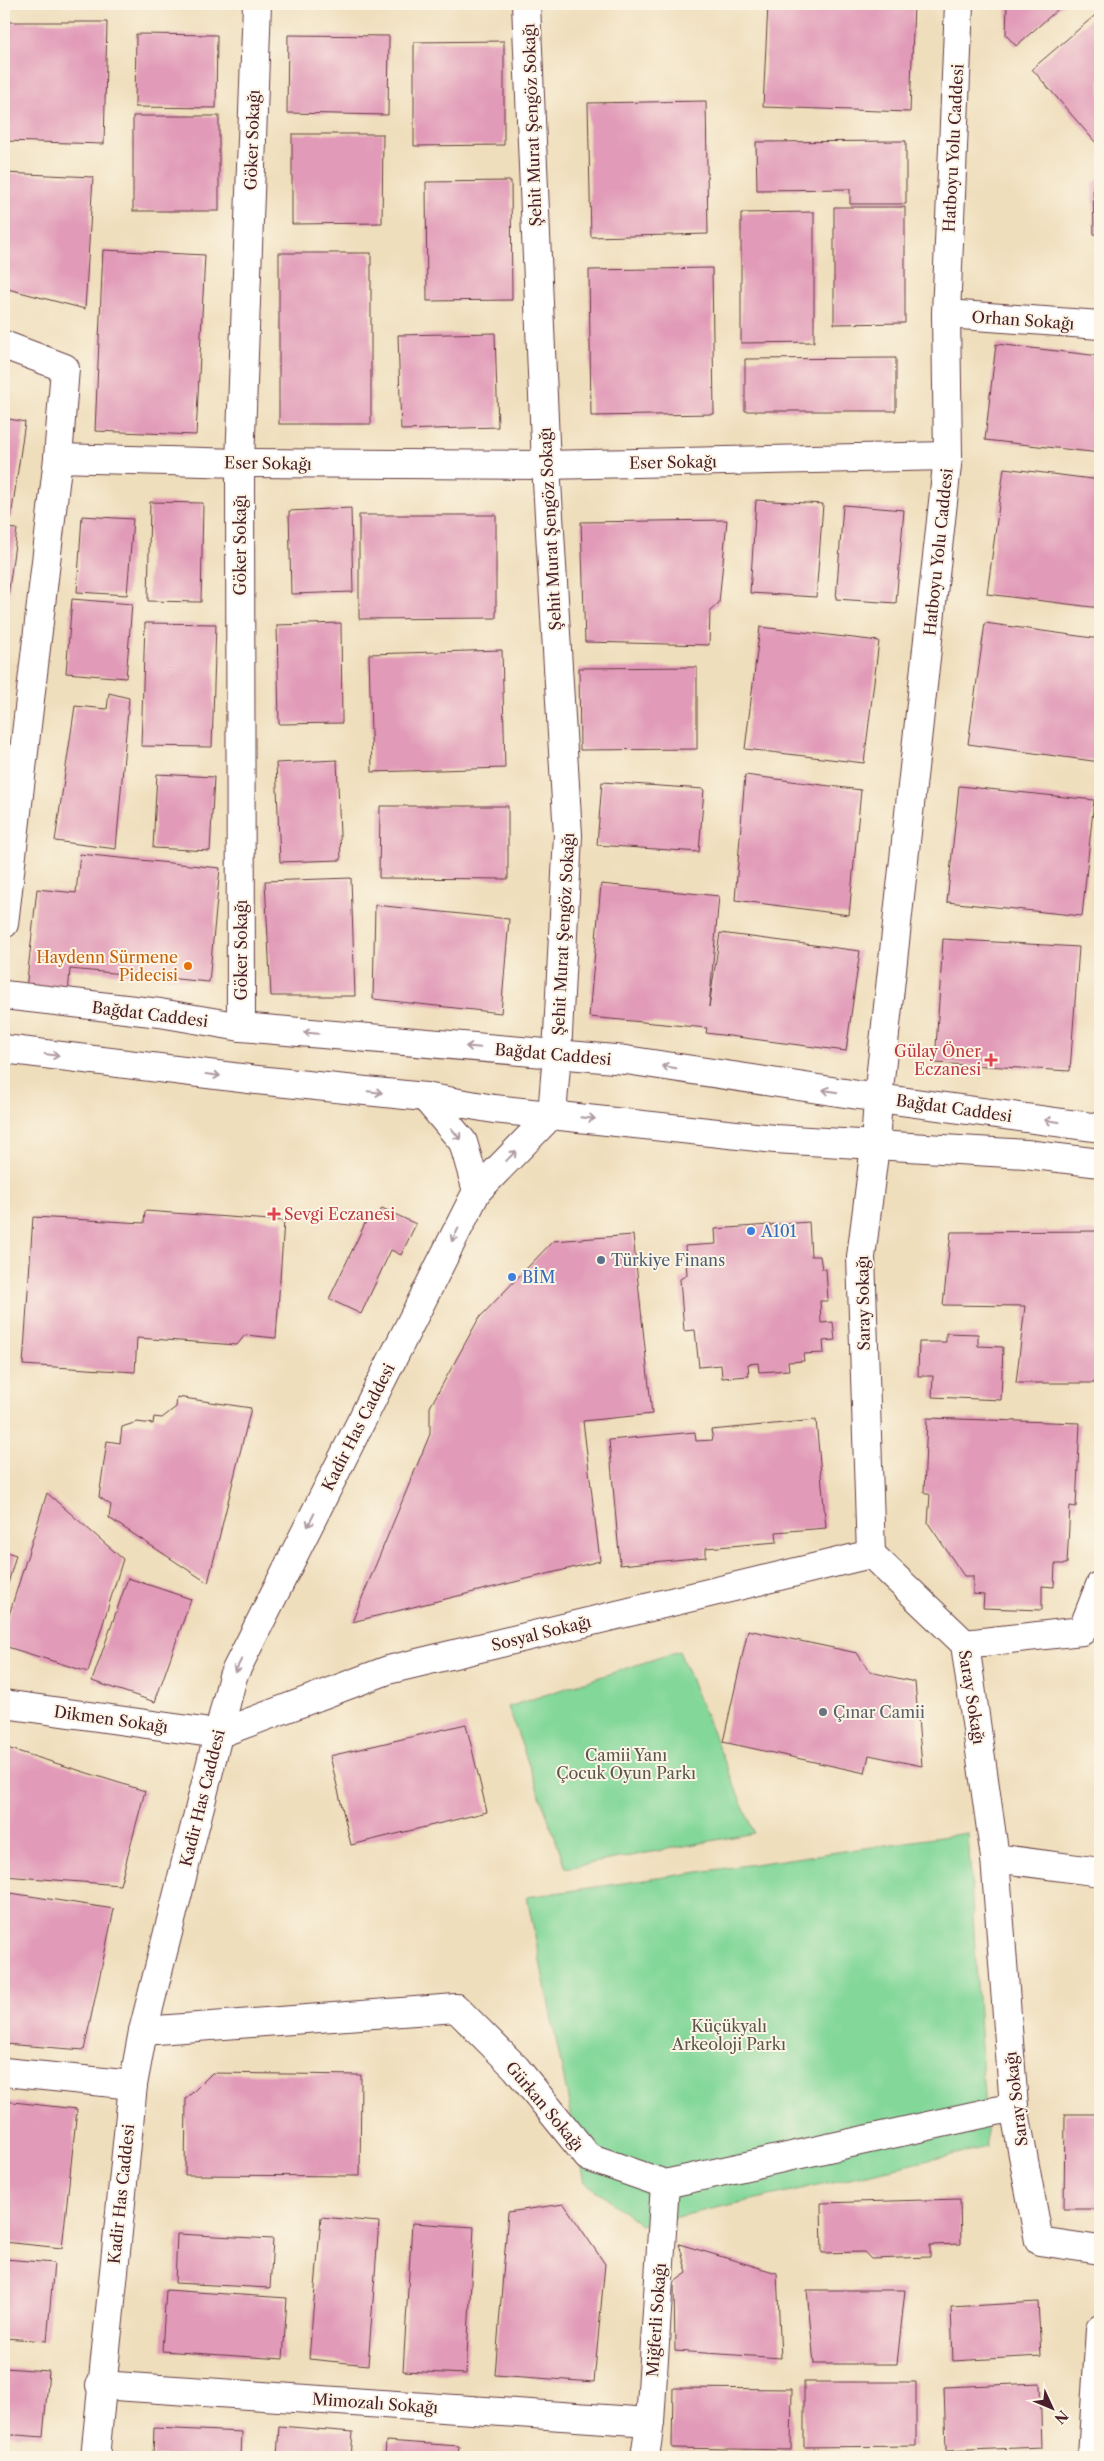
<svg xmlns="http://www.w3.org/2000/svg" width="1104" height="2461" viewBox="0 0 1104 2461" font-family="'Libre Caslon Text',serif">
<rect width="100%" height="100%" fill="#fcf5e5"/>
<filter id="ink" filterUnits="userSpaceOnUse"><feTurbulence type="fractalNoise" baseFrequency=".02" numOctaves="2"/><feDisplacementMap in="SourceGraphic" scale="10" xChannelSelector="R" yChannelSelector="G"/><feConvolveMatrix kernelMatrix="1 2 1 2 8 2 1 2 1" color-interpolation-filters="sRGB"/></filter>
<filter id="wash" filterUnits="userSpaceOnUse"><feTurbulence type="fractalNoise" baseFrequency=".0096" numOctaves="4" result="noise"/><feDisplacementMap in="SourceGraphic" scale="20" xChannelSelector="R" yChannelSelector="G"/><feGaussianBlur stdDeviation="1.12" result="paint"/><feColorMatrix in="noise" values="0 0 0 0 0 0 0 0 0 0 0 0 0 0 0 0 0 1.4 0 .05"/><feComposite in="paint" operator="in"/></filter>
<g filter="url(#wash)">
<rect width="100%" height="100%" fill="#efdebc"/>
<g fill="#82d799" stroke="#667b62">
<path d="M679,1651L754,1833L566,1868L508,1707Z"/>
<path d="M968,1833L987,2147L641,2225L585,2182L527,1897Z"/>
</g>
<g id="blocks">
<g fill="#e19ab7">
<path d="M768,4H914L910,112L763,107Z"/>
<path d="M1007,4H1064L1016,46L1006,35Z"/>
<path d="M1100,11V139L1096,143L1032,69Z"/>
<path d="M4,22H107L104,144L4,141Z"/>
<path d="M136,34L217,35L216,108L135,107Z"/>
<path d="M288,35L389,36L388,115L287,113Z"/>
<path d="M504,41V145L414,146V42Z"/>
<path d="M706,101L708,234L591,237L588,103Z"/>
<rect x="133" y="116" width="86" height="95"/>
<path d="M292,134H383L382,223L292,224Z"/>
<path d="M906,141V204H850V189L757,190L756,142Z"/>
<path d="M4,173L93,177L85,309L4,288Z"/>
<path d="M1100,177V235L1094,234L1093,184Z"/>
<path d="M511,181L512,300L427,301L426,182Z"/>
<path d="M834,207H905V323L834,324Z"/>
<path d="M814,212V342L741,343V213Z"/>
<path d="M103,250L205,255L196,435L95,431Z"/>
<rect x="279" y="253" width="92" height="171"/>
<path d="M712,268L714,414L591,416L589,270Z"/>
<path d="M495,333L498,427L401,430L398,335Z"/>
<path d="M996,344L1100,356V453L985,440Z"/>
<path d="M896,358V411H745V359Z"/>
<path d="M4,418L25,422L11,518L4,516Z"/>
<path d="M1004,468L1100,480V608L987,594Z"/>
<path d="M756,500L823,504L816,597L750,593Z"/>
<path d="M150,502L203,503L201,602L148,601Z"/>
<path d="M843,505L904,510L896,603L836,599Z"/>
<path d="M351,508L353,592L291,594L289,511Z"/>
<path d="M359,515H496V618L359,619Z"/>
<path d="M82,516L133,519L127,595L77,592Z"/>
<path d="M727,520L719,603L710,611L709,645L585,642L581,522Z"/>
<path d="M4,528L17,529L5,619H4Z"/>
<path d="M72,599L132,604L126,678L66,673Z"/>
<path d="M145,623L216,624L212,747L141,746Z"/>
<path d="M341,623L342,723L279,724L277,625Z"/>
<path d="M985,623L1100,639V762L968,744Z"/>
<path d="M760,627L879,641L864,763L745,749Z"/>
<path d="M502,650L505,768L372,772L369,654Z"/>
<path d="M697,667V749L580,750L579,668Z"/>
<path d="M109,693L129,698L116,849L55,841L75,706L107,709Z"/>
<path d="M337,760L341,860L280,862L276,763Z"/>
<path d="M157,774L214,777L210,851L153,848Z"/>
<path d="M745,775L861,790L849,915L735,900Z"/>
<path d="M602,782L704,789L699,852L597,845Z"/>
<path d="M959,786L1094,800L1082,916L947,902Z"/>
<path d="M380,806H508V879L379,878Z"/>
<path d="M80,854L220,868L209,982L70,969L68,994L26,989L37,889L76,893Z"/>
<path d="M351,878L355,996H271L265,881Z"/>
<path d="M601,884L719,896L709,1007L720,933L860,951L846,1051L706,1033L707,1028L589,1017Z"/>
<path d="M375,905L509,919L501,1013L373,999Z"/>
<path d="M943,939L1079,947L1070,1071L935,1063Z"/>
<path d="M382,1208L416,1224L401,1255L391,1250L361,1314L329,1299L368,1217L376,1221Z"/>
<path d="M145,1211L284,1221L276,1338L245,1335L237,1345L137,1338L135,1372L23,1365L33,1217L144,1223Z"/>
<path d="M809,1222L811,1256H820L822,1269H826L828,1301H820L821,1323L833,1322L835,1340L823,1341L824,1353L803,1354L804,1361L788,1362L789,1370L759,1372L758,1363L748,1364L749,1376L722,1378L721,1365L699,1367L695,1330L684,1331L680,1279L687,1275L685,1246L716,1244L715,1229Z"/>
<path d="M1100,1231V1336L1095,1383H1016L1025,1306L943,1305L951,1232Z"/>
<path d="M633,1235L652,1414L583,1421L600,1561L352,1622L430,1434V1407L479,1318L553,1241Z"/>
<path d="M946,1333L978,1334V1346L1003,1347L1001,1400L932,1397L933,1376H918L919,1342H946Z"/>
<path d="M177,1397L251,1408L208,1583L109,1518L111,1505L99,1497L107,1441L120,1443L122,1427L137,1422L153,1424L154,1417L162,1418L176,1407Z"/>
<path d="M927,1418L1080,1423L1076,1507L1070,1506L1067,1564H1055L1054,1587L1042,1586V1610L983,1608L984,1595L973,1594V1576H964L928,1523L930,1495L924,1492Z"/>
<path d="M816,1420L826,1528L776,1532L777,1542L706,1548V1557L620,1565L609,1440L695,1432L696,1441L713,1440L711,1430Z"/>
<path d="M47,1493L123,1559L88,1672L4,1646V1631Z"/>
<path d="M4,1551L16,1555L4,1598Z"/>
<path d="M128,1578L191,1599L155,1702L92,1681Z"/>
<path d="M748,1630L857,1653L870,1672L915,1682L922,1766L869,1755L865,1773L723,1742Z"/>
<path d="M466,1724L487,1812L351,1845L330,1756Z"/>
<path d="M4,1747L145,1791L120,1885L4,1876Z"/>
<path d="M4,1892L114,1909L84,2050L4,2044Z"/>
<path d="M212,2073L361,2075L360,2176L185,2175L186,2099Z"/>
<path d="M4,2101L77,2109L62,2248L4,2242Z"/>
<path d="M1065,2114H1100V2209H1064Z"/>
<path d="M960,2199L961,2244L930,2245V2257L871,2259L864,2252L822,2253L821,2203Z"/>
<path d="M564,2204L605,2264L594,2382L495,2375L508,2212Z"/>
<path d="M321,2217L379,2222L368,2365L309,2359Z"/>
<path d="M412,2223L474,2227L466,2374L403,2371Z"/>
<path d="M177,2234L273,2239L270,2288L175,2283Z"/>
<path d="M679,2244L777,2273L781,2358L675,2351L674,2282L687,2273Z"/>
<path d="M4,2259L54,2263L47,2341L4,2338Z"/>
<path d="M166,2290L287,2298L283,2359L162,2351Z"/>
<path d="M807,2290H905L897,2364H814Z"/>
<path d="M1038,2302L1041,2356L953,2361L951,2307Z"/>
<path d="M4,2368L49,2371L43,2437L4,2434Z"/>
<path d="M804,2382H916V2446L804,2447Z"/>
<path d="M1040,2383L1042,2447L946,2451L944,2387Z"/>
<path d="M673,2388L792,2389L791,2450L672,2448Z"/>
<path d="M279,2426L353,2432L351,2457H277Z"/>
<path d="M154,2428L242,2432L241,2457H153Z"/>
<path d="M386,2441L459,2446L458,2457H385Z"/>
</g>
</g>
</g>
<g filter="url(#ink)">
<use href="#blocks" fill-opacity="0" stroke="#633c41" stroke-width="1"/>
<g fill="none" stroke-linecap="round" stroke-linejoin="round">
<g stroke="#633c41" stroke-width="30">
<g id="street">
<path d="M526,4L546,465L568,835L557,1054"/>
<path d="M959,4L946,314L948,456L878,1098L875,1146L861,1257L871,1554L965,1644L995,1858L1014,2107L1039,2241L1100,2250"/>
<path d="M946,314L1100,325"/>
<path d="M4,345L65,368L58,458"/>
<path d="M4,924L58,458L240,463L546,465L948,456"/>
<path d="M241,1027L240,463L257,4"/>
<path d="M965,1644L1082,1631L1100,1585"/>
<path d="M4,1704L218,1734L388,1670L871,1554"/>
<path d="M995,1858L1100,1872"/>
<path d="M143,2031L456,2008L516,2068L588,2157L665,2184L1014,2107"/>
<path d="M4,2072L133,2085"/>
<path d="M100,2385L650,2422"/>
<path d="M645,2457L650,2422L665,2184"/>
<path d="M1092,2457L1100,2329"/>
</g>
</g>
<g stroke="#633c41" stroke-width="30">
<path id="secondary" d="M95,2457L133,2085L143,2031L233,1676L477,1191"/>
</g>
<g stroke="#633c41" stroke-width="30">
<g id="primary">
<path d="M4,995L160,1013L241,1027L626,1060L878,1098L1100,1128"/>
<path d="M4,1049L257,1080L425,1097L494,1109L775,1139L1026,1154L1100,1163"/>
<path d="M425,1097L463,1142L477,1191L552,1114L557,1054"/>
</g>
</g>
<use href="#street" stroke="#fff" stroke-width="28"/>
<use href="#secondary" stroke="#fff" stroke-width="28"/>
<use href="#primary" stroke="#fff" stroke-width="28"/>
</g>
<defs><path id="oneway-shaft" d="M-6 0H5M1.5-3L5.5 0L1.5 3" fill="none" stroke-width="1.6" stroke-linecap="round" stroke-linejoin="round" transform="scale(1.25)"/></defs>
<g stroke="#ae9aa0">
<use href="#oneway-shaft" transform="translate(311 1033) rotate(-175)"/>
<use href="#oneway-shaft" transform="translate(473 1047) rotate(-175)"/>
<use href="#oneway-shaft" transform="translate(52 1055) rotate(7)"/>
<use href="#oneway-shaft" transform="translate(669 1067) rotate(-171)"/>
<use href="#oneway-shaft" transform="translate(213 1075) rotate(7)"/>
<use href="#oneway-shaft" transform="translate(830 1091) rotate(-171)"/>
<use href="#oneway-shaft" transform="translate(375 1092) rotate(6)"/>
<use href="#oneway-shaft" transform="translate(588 1118) rotate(6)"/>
<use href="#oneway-shaft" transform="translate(1052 1121) rotate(-172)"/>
<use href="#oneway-shaft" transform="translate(456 1134) rotate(50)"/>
<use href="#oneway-shaft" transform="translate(511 1156) rotate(-46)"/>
<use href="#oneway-shaft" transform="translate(455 1235) rotate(117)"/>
<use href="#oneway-shaft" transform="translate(311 1520) rotate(117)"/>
<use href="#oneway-shaft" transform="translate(238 1666) rotate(117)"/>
</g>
</g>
<circle fill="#e8710a" stroke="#fcf5e5" stroke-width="2" cx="188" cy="966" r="5"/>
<g fill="#e0444e" stroke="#fcf5e5" stroke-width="2">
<path d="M988.5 1052.5h5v5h5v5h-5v5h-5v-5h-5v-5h5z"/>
<path d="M271.5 1206.5h5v5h5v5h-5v5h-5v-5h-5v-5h5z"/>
</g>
<g fill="#3f7fe0" stroke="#fcf5e5" stroke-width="2">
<circle cx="751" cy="1231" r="5"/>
<circle cx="512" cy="1277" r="5"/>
</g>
<circle fill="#5c6f8a" stroke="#fcf5e5" stroke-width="2" cx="601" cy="1260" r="5"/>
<circle fill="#6b7280" stroke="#fcf5e5" stroke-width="2" cx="823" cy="1712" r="5"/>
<g text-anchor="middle" stroke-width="4" stroke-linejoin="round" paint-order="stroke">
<g font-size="16" fill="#4a1f2b" stroke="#fcf5e5">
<text transform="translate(532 125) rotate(-92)" y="6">Şehit Murat Şengöz Sokağı</text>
<text transform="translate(252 140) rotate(-88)" y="6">Göker Sokağı</text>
<text transform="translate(953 148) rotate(-87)" y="6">Hatboyu Yolu Caddesi</text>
<text transform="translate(1023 320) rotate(4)" y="6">Orhan Sokağı</text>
<text transform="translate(673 462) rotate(-1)" y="6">Eser Sokağı</text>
<text transform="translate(268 463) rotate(1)" y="6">Eser Sokağı</text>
<text transform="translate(550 529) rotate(-93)" y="6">Şehit Murat Şengöz Sokağı</text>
<text transform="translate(240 545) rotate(-90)" y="6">Göker Sokağı</text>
<text transform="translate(938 552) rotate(-84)" y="6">Hatboyu Yolu Caddesi</text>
<text transform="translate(563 934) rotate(-87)" y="6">Şehit Murat Şengöz Sokağı</text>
<text transform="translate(241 950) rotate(-90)" y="6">Göker Sokağı</text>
<text transform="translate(150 1014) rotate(7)" y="6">Bağdat Caddesi</text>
<text transform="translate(553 1054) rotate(5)" y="6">Bağdat Caddesi</text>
<text transform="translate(954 1108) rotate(8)" y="6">Bağdat Caddesi</text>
<text transform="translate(863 1303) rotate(-91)" y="6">Saray Sokağı</text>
<text transform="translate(358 1427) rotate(-63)" y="6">Kadir Has Caddesi</text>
<text transform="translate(541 1633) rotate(-14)" y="6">Sosyal Sokağı</text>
<text transform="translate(972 1697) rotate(81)" y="6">Saray Sokağı</text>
<text transform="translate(111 1719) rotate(8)" y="6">Dikmen Sokağı</text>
<text transform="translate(202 1798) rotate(-76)" y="6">Kadir Has Caddesi</text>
<text transform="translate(1016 2099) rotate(-97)" y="6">Saray Sokağı</text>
<text transform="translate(545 2106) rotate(50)" y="6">Gürkan Sokağı</text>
<text transform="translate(121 2194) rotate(-84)" y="6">Kadir Has Caddesi</text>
<text transform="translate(656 2320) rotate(-86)" y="6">Miğferli Sokağı</text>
<text transform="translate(375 2403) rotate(4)" y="6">Mimozalı Sokağı</text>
</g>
<g font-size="16" fill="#c56008" stroke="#fcf5e5" text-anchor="end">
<text x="178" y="963">Haydenn Sürmene<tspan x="178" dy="18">Pidecisi</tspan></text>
</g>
<g font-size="16" fill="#be3a42" stroke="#fcf5e5" text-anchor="end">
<text x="981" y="1057">Gülay Öner<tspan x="981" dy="18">Eczanesi</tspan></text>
<text x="284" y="1220" text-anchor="start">Sevgi Eczanesi</text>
</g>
<g font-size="16" fill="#366cbe" stroke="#fcf5e5" text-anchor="start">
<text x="761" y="1237">A101</text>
<text x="522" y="1283">BİM</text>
</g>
<g font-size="16" fill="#4e5e75" stroke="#fcf5e5" text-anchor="start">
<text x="611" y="1266">Türkiye Finans</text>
</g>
<g font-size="16" fill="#5b616d" stroke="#fcf5e5" text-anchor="start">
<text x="833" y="1718">Çınar Camii</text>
</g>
<g font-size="16" fill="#5b564c" stroke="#fcf5e5">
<text x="626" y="1761">Camii Yanı<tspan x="626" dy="18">Çocuk Oyun Parkı</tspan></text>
<text x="729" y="2032">Küçükyalı<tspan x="729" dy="18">Arkeoloji Parkı</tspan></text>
</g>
</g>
<rect width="1104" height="2461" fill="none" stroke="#fcf5e5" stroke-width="20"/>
<g transform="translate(1052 2408) rotate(134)" stroke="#fcf5e5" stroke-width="4" paint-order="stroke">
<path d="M0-4L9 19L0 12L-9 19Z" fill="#4a1f2b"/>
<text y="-8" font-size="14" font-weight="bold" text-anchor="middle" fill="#4a1f2b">N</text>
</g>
</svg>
